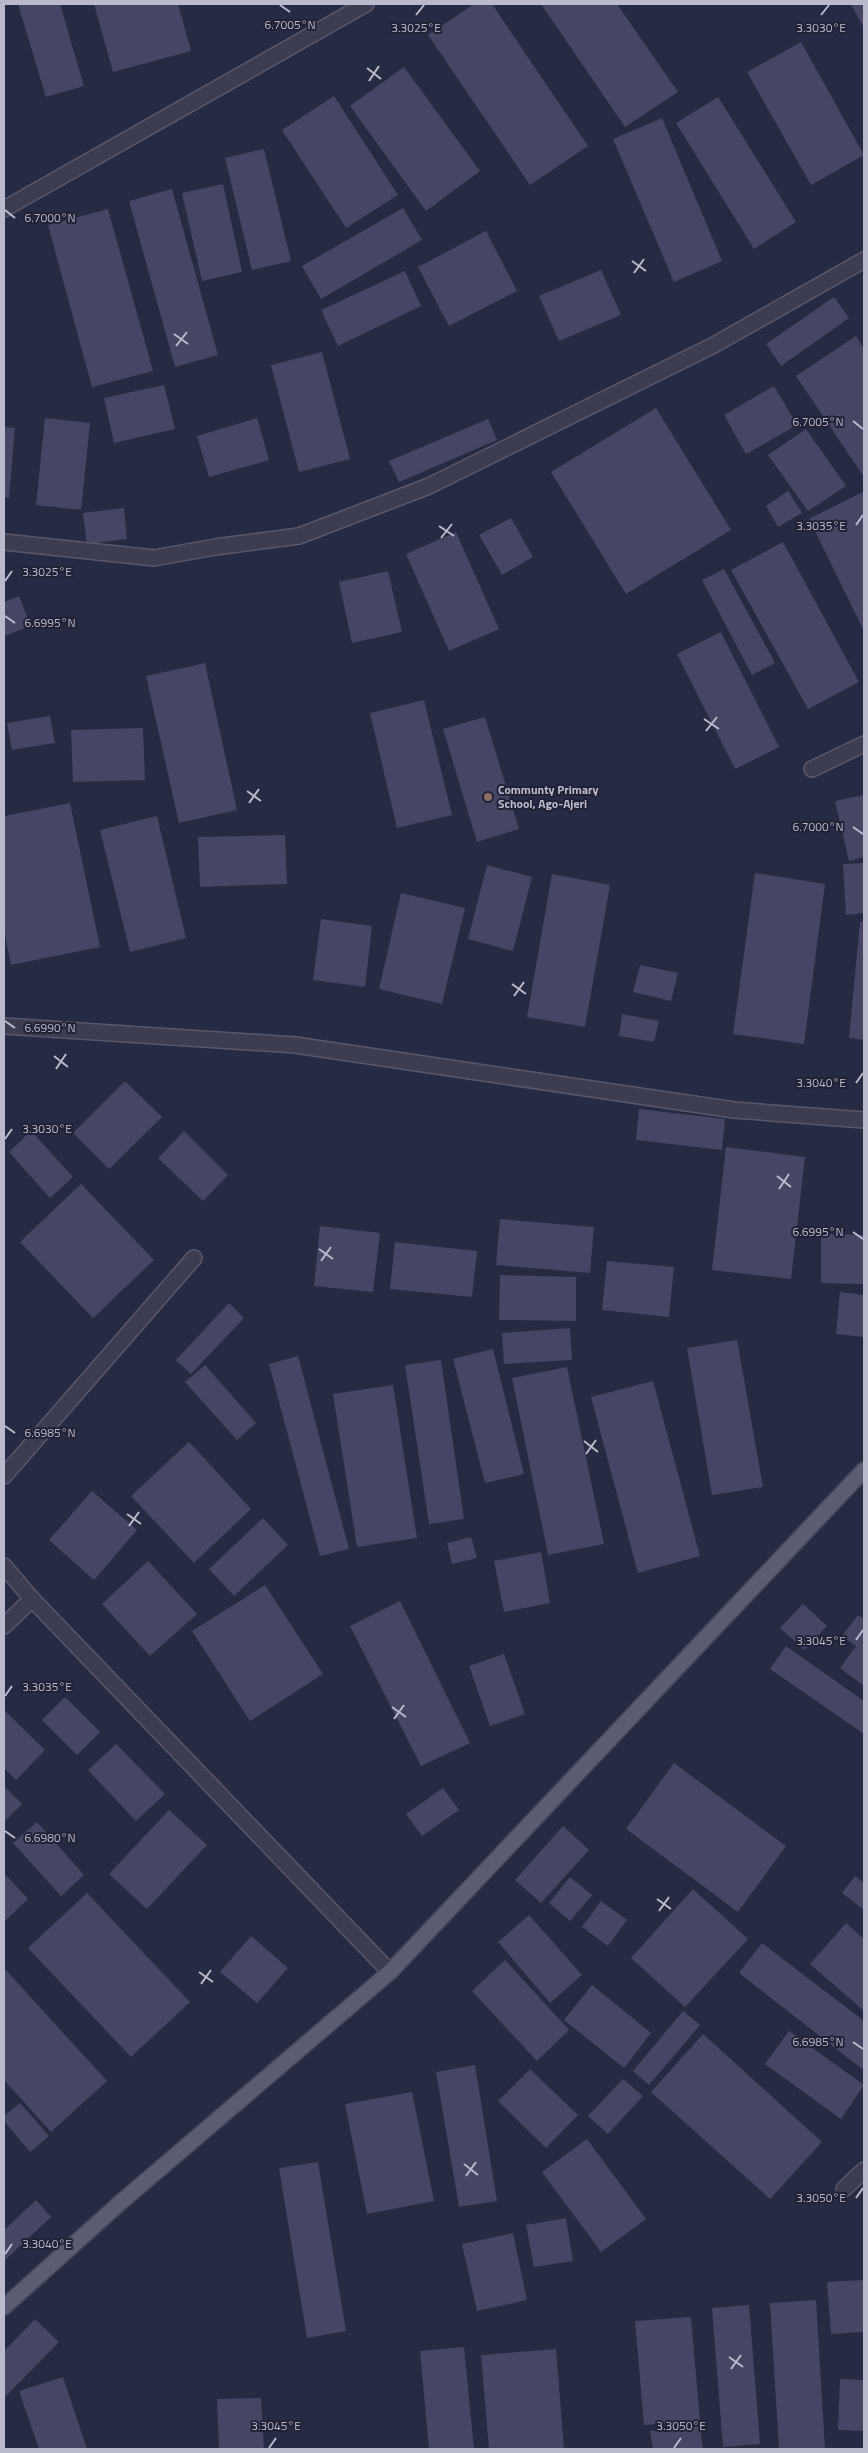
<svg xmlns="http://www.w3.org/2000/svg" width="868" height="2453" viewBox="0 0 868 2453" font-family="'Titillium Web',sans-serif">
<rect width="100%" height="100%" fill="#272a43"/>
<g fill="#444663">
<path d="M18,4H60L84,86L46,97Z"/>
<path d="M94,4H178L191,51L113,72Z"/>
<path d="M474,4H492L588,146L530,185L428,35Z"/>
<path d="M541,4H617L678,92L625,127Z"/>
<path d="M851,4H864V28Z"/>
<path d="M801,42L864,155L811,185L747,72Z"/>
<path d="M404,67L480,171L426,211L350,106Z"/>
<path d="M334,96L398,195L346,228L282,130Z"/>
<path d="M718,97L796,222L754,249L676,123Z"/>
<path d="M662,118L722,261L674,282L613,139Z"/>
<path d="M264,149L291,261L252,270L225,158Z"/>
<path d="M223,184L242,272L202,281L182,193Z"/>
<path d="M172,189L218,355L175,367L129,201Z"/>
<path d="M403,208L422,240L321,299L302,266Z"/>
<path d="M108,209L153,371L92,387L48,225Z"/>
<path d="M486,231L517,291L449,326L418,267Z"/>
<path d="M601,270L621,315L559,341L539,296Z"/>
<path d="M405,271L421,306L338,346L321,310Z"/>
<path d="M834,297L849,318L781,366L766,344Z"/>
<path d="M856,336L864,349V477L796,376Z"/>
<path d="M322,352L350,459L299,472L271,365Z"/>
<path d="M164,385L175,429L114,443L104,398Z"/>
<path d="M774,386L797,425L746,454L724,415Z"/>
<path d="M656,408L731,530L626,594L551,472Z"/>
<path d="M45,418L90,423L81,510L36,505Z"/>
<path d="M257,418L269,460L209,477L197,436Z"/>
<path d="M488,419L497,440L399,482L389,461Z"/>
<path d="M4,427L15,428L9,498L4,497Z"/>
<path d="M806,429L846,486L808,511L768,455Z"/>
<path d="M788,491L802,513L778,527L766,506Z"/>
<path d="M863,492L864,494V631L809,519Z"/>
<path d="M124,508L127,539L87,544L83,513Z"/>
<path d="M511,518L533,557L502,575L479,535Z"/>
<path d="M456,532L499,629L449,651L406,554Z"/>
<path d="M783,542L859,682L808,709L731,570Z"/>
<path d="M724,569L775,663L752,675L702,580Z"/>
<path d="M388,571L402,632L352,643L339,582Z"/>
<path d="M19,596L31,626L4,636V602Z"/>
<path d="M721,632L779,747L735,769L677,654Z"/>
<path d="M205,663L237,810L179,823L146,676Z"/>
<path d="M424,700L452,815L397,828L370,713Z"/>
<path d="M50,716L55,743L12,750L7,723Z"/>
<path d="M485,717L519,829L477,842L443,729Z"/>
<path d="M143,728L145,780L73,782L71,730Z"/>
<path d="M864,795V857L849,861L835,801Z"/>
<path d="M70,803L100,947L11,965L4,930V816Z"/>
<path d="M157,816L186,938L130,952L100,830Z"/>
<path d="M285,835L287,884L200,887L198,837Z"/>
<path d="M864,863V913L846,915L843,864Z"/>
<path d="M487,865L532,877L513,951L468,939Z"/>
<path d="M755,873L825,884L804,1044L733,1034Z"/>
<path d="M552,874L610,885L585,1027L527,1017Z"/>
<path d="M401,893L465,908L442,1004L379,989Z"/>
<path d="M321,919L372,926L365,987L313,980Z"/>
<path d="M860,922H864V1040L849,1038Z"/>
<path d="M640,965L678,973L671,1001L633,992Z"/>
<path d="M622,1014L659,1021L654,1042L619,1036Z"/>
<path d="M125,1081L162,1117L109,1169L73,1133Z"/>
<path d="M639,1109L725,1119L722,1150L636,1140Z"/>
<path d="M31,1131L73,1177L50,1198L9,1152Z"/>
<path d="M184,1131L228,1175L203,1201L158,1158Z"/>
<path d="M726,1147L805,1157L791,1279L712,1270Z"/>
<path d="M81,1184L154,1260L93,1318L20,1242Z"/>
<path d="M500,1219L594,1227L590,1273L496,1265Z"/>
<path d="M320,1226L380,1233L373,1292L314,1286Z"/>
<path d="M821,1234L864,1235V1284L821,1283Z"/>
<path d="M395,1242L477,1251L472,1297L390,1289Z"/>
<path d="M607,1261L674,1267L669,1317L602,1310Z"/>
<path d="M500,1275L576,1277V1321L499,1320Z"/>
<path d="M840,1292L864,1295V1337L836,1334Z"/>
<path d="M229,1303L244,1318L191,1374L176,1360Z"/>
<path d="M570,1328L572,1360L504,1364L502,1333Z"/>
<path d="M737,1340L763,1487L712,1495L687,1348Z"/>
<path d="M493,1349L524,1474L485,1483L453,1359Z"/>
<path d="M298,1356L349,1549L320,1556L269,1364Z"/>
<path d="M441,1360L464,1519L429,1524L405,1365Z"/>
<path d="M205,1365L256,1423L237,1440L185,1382Z"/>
<path d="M567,1367L604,1544L548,1555L512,1378Z"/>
<path d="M653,1381L700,1556L638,1573L591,1397Z"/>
<path d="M393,1385L417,1538L357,1547L333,1394Z"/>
<path d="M189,1442L251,1509L194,1563L131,1496Z"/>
<path d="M92,1491L137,1530L94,1580L49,1540Z"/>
<path d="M263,1518L288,1545L234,1596L209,1569Z"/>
<path d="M471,1537L477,1558L452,1564L447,1543Z"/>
<path d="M541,1552L550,1603L504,1612L494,1561Z"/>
<path d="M148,1561L197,1614L150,1656L102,1604Z"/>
<path d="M265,1585L323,1674L250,1721L192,1631Z"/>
<path d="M400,1601L470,1743L421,1766L350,1626Z"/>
<path d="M803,1604L827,1626L805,1650L780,1628Z"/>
<path d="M858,1615L864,1619V1686L840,1668L856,1646L842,1636Z"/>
<path d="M786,1646L864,1701V1734L770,1669Z"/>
<path d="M504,1654L525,1714L490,1726L469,1666Z"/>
<path d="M65,1697L100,1732L77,1755L42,1720Z"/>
<path d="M4,1710L45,1750L16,1780L4,1768Z"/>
<path d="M116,1744L165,1794L136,1821L88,1770Z"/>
<path d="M674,1763L786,1846L738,1912L626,1829Z"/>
<path d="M4,1786L22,1804L4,1822Z"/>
<path d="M443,1788L459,1810L422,1836L406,1814Z"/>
<path d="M169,1810L207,1845L147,1909L109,1874Z"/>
<path d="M37,1822L84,1875L61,1896L13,1843Z"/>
<path d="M563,1826L589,1850L541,1903L515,1880Z"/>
<path d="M4,1873L28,1899L4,1922Z"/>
<path d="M855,1876L864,1883V1910L842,1893Z"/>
<path d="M570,1877L592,1895L570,1921L549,1903Z"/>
<path d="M693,1889L748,1939L685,2007L631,1958Z"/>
<path d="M87,1893L190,2002L131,2057L28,1948Z"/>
<path d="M601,1901L627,1920L608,1946L582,1927Z"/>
<path d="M529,1915L582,1975L550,2003L498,1942Z"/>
<path d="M846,1923L864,1939V2011L810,1964Z"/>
<path d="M251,1936L288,1968L257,2003L220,1972Z"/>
<path d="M762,1943L864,2021V2066L862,2069L739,1973Z"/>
<path d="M505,1960L569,2030L537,2061L472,1991Z"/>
<path d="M4,1968L107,2081L51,2132L4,2080Z"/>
<path d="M592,1985L651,2033L624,2068L564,2020Z"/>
<path d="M683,2011L700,2025L649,2085L633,2071Z"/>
<path d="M789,2031L864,2085L841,2119L765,2064Z"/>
<path d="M703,2034L822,2142L770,2199L651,2092Z"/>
<path d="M475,2065L497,2201L459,2207L436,2072Z"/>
<path d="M530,2069L578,2115L546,2148L498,2101Z"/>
<path d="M623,2079L643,2096L608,2134L588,2116Z"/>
<path d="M412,2092L434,2201L367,2214L345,2104Z"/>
<path d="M20,2103L49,2136L30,2152L4,2121V2116Z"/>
<path d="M587,2139L646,2219L601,2252L542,2172Z"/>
<path d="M318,2162L346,2331L307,2338L279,2168Z"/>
<path d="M36,2200L51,2217L4,2261V2230Z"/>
<path d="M566,2218L573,2261L534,2267L526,2225Z"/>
<path d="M513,2233L527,2300L477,2311L462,2244Z"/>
<path d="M864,2280V2332L831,2334L827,2282Z"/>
<path d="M816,2300L825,2449H779L770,2303Z"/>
<path d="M749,2305L760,2444L723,2447L712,2308Z"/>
<path d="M691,2317L700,2421L644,2425L635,2321Z"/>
<path d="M35,2319L59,2342L4,2398V2351Z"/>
<path d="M464,2347L474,2449H429L420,2351Z"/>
<path d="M556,2349L564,2449H489L481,2355Z"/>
<path d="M63,2377L87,2449H39L19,2391Z"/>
<path d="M840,2379L864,2380V2431L838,2430Z"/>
<path d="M261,2398L264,2449H219L217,2399Z"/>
<path d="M700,2426L703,2449H653L650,2431Z"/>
</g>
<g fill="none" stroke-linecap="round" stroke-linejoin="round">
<g stroke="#57586d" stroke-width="18">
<g id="minor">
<path d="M4,209L366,4"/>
<path d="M4,542L154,558L215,547L299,536L429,486L714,345L864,260"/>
<path d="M812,769L864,744"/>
<path d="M4,1026L295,1045L734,1110L864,1120"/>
<path d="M4,1476L194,1258"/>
<path d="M4,1566L32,1599L390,1972"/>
<path d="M4,1626L32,1599"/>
<path d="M844,2189L864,2170"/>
</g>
</g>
<g stroke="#424459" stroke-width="18">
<path id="major" d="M4,2307L121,2202L390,1972L864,1470"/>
</g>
<use href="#minor" stroke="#3c3d53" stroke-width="15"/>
<use href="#major" stroke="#5a5c73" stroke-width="15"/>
</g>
<path fill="none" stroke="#b9bacd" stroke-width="2" d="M280,5L290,12M416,15L424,5M821,15L829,5M367,68L381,79M369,81L379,66M5,210L15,218M632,261L646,271M634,273L644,259M174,334L188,344M176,346L187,332M853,421L863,429M856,525L863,515M439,526L454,536M441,538L452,524M5,581L12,571M5,616L15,623M704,719L719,729M706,731L717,717M247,791L261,801M249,803L259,789M853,827L863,834M512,984L526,994M514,996L524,982M5,1021L15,1028M54,1056L68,1067M56,1069L66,1054M856,1083L863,1073M5,1139L12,1129M777,1176L791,1187M779,1189L789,1174M853,1232L863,1239M319,1249L333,1259M321,1261L331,1247M5,1426L15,1433M584,1441L598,1452M586,1454L596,1440M127,1514L141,1524M129,1526L139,1512M856,1640L863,1630M5,1696L12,1686M392,1707L406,1717M394,1719L404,1705M5,1831L15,1838M657,1899L671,1909M659,1911L669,1897M199,1972L213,1982M201,1984L211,1970M853,2042L863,2049M464,2164L478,2175M466,2176L476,2162M856,2198L863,2188M5,2254L12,2244M729,2357L743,2367M731,2369L741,2355M269,2448L276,2438M674,2448L681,2438"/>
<circle fill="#8d6e63" stroke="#202238" stroke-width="2" cx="488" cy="797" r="5"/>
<g text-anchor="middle" stroke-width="4" stroke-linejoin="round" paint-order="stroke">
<g font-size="12" font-weight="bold" fill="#b9bacd" stroke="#202238" text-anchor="start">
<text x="498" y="794">Communty Primary<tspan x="498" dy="14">School, Ago-Ajeri</tspan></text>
</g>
</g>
<g font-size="12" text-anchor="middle" fill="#b9bacd" stroke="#202238" stroke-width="4" stroke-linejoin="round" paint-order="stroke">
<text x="290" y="29">6.7005°N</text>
<text x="416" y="32">3.3025°E</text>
<text x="821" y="32">3.3030°E</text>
<text x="50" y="222">6.7000°N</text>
<text x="818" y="426">6.7005°N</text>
<text x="821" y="530">3.3035°E</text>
<text x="47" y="576">3.3025°E</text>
<text x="50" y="627">6.6995°N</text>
<text x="818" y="831">6.7000°N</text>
<text x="50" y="1032">6.6990°N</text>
<text x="821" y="1087">3.3040°E</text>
<text x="47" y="1133">3.3030°E</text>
<text x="818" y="1236">6.6995°N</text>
<text x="50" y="1437">6.6985°N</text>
<text x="821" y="1645">3.3045°E</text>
<text x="47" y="1691">3.3035°E</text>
<text x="50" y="1842">6.6980°N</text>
<text x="818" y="2046">6.6985°N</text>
<text x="821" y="2202">3.3050°E</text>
<text x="47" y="2248">3.3040°E</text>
<text x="276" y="2430">3.3045°E</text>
<text x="681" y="2430">3.3050°E</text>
</g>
<rect width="868" height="2453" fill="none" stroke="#b9bacd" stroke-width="10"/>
</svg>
